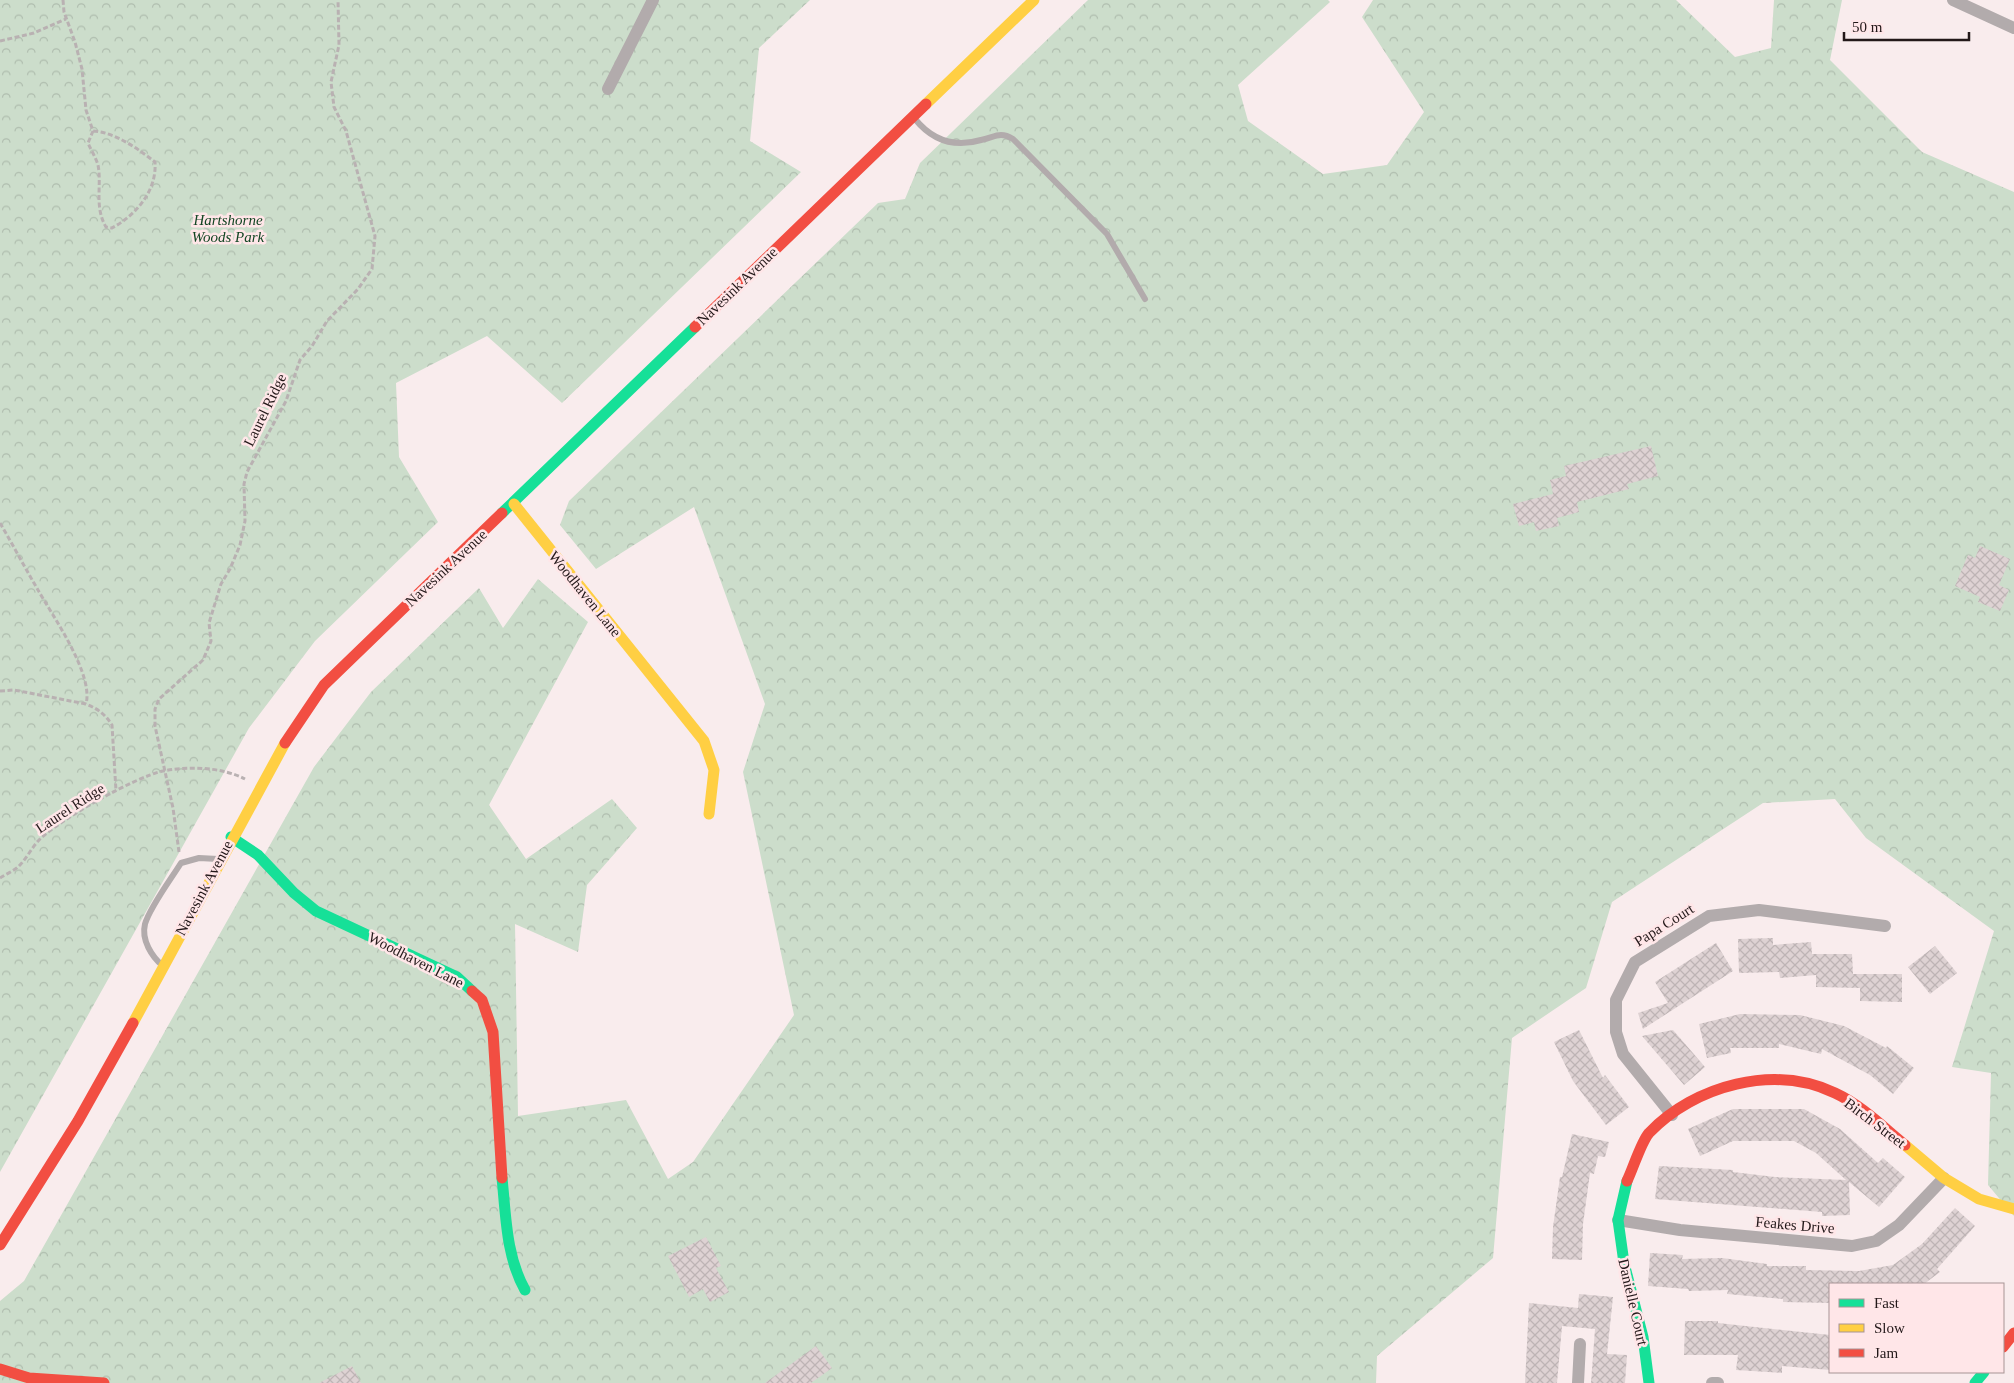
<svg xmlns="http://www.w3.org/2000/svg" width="2014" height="1383" viewBox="0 0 2014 1383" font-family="Georgia,serif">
<defs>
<pattern id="forest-crowns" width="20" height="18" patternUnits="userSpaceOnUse" patternTransform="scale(1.25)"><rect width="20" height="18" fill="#ccddcb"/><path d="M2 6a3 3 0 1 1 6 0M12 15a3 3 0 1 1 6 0" fill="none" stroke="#afbdae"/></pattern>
<pattern id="building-cross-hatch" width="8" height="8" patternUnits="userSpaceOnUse" patternTransform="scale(1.25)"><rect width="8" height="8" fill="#ded2d3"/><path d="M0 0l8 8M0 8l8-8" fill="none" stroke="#beb4b5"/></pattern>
</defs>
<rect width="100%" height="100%" fill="#f9eced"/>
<g fill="url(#forest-crowns)">
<path d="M0,0H810L759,48L750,141L801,172L562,403L487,336L396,383L399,457L438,522L315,641L249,728L0,1172Z"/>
<path d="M1088,0H1328L1330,2L1238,85L1248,121L1323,174L1387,165L1424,112L1362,17L1373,0H1676L1735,57L1771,48L1774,0H1842L1830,60L1922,152L2014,192V1216L1988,1185L1991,1073L1952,1067L1994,931L1866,838L1835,799L1763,803L1612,902L1586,988L1512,1038L1493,1258L1377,1356L1376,1383H0V1301L24,1281L314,767L371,692L479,588L503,628L538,579L588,622L489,805L526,859L612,799L637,828L587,885L578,952L515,924L518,1116L626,1100L668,1179L693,1162L794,1015L743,772L765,704L694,507L596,569L560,525L569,501L878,203L905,199L920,163Z"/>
</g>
<g fill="url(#building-cross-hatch)">
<path d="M1651,446L1658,476L1627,484L1629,489L1577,502L1579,512L1557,518L1559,526L1536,531L1534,522L1519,526L1513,504L1553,494L1550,480L1566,476L1564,466Z"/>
<path d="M1980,546L2010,559L1999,585L2009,590L2000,611L1978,602L1980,597L1955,586L1968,555L1975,558Z"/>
<path d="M1773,938V945L1811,942L1812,954H1852L1853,974H1902V1002L1860,1001V988L1816,987V975L1780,978L1779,972L1739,973L1738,939Z"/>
<path d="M1716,943L1733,971L1643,1029L1638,1013L1668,1003L1655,982Z"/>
<path d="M1935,946L1957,973L1930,994L1908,967Z"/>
<path d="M1740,1014L1800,1015L1844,1026L1886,1048L1887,1046L1914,1068L1893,1094L1870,1075L1822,1049L1821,1054L1779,1044V1048H1730L1731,1053L1707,1058L1699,1024Z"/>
<path d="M1579,1030L1603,1078L1605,1075L1629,1107L1606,1125L1573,1081L1554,1042Z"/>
<path d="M1673,1030L1705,1067L1684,1085L1642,1036Z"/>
<path d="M1733,1109H1804L1840,1129L1878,1163L1883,1158L1905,1177L1879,1207L1849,1182L1850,1215L1822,1216V1212L1655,1199L1659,1166L1733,1170V1172L1775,1177L1846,1180L1816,1153L1794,1141H1733L1700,1156L1688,1129Z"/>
<path d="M1572,1134L1609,1142L1605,1157L1598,1156L1594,1174L1590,1173L1583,1224L1582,1260L1552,1259L1553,1227L1560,1177H1562Z"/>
<path d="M1955,1208L1975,1226L1937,1269L1940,1272L1924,1284H1830V1303L1783,1302V1299L1727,1294L1728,1290L1689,1291L1688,1289L1648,1286L1650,1253L1683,1255L1682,1259L1722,1258L1767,1264V1266H1806V1270L1859,1271L1893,1265L1922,1244Z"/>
<path d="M706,1237L721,1266L716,1268L729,1292L710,1302L703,1289L689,1297L668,1256Z"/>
<path d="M1579,1294L1613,1297L1607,1354L1627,1355L1625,1383H1591L1595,1329L1562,1326L1557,1383H1525L1529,1303L1578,1308Z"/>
<path d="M1685,1321H1718V1323L1830,1335V1370L1782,1366V1373L1736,1370L1738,1355H1684Z"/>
<path d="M816,1346L832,1368L811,1383H765Z"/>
<path d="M352,1366L361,1383H319Z"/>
</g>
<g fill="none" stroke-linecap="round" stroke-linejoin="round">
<g stroke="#b9b1b2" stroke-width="3" stroke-dasharray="5 2.5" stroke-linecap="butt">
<path d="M63,0L64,12L75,42L82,69L86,110L93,131L88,143C91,150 96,158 98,165C102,185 94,207 106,227L112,228C136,215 157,191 155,162C138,149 115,132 93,131"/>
<path d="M0,41L34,33L66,19"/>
<path d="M0,523C13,545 25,568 38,590C52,615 94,674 86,704"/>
<path d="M0,691L14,690L86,704C98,709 105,714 112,725L116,791"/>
<path d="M179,852L173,808L155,726V709L159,699L203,660L211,641L209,623L221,584L230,569L240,545L245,521L244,484L247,472L286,401L300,360L312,346L327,321L358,289L372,269L375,236L346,131L334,107L331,82L339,45L338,0"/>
<path d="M0,878C6,874 14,871 19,866C27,858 32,847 40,839C61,819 135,777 163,771C189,766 222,767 245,779"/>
</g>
<g stroke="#b2abac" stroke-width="6">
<path d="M915,119C932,140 954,148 981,140C995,137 1000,131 1013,139L1107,234L1145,299"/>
<path d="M163,966C152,957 141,940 145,924C150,907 171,879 181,863L199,858L218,859"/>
</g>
<g stroke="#b2abac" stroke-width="12">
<path d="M1953,0L2014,28"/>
<path d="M608,89L653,0"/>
<path d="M1672,1115L1623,1054L1616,1032V1000L1635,962L1709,916L1759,910L1885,926"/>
<path d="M1618,1220L1680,1230L1852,1246L1876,1241L1899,1225L1944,1178"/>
<path d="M1578,1383L1580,1344"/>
<path d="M1712,1383H1718"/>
</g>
<g stroke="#16e098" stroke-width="11">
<path d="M502,513L695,327"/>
<path d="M231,837L258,855L294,893L316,911L457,977L472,991"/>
<path d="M502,1178C506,1216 506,1256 525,1290"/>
<path d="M1627,1181L1618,1220L1624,1263L1643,1337L1649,1383"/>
<path d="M1975,1383L1984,1372"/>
</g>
<g stroke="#ffcf43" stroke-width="11">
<path d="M926,104L1034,0"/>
<path d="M514,504L704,741L714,770L709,814"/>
<path d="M133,1023L285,743"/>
<path d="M1905,1145L1944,1178L1979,1199L2014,1209"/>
</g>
<g stroke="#f24e42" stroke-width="11">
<path d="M695,327L926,104"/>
<path d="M285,743L324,685L502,513"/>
<path d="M472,991L482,1000L493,1032L502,1178"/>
<path d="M1627,1181C1633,1169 1641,1142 1649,1133C1695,1085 1774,1064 1835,1093C1861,1105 1883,1127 1905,1145"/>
<path d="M0,1245L78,1121L133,1023"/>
<path d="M2003,1347L2014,1333"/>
<path d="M0,1369L29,1378L104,1383"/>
</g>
</g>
<g text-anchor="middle" stroke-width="5" stroke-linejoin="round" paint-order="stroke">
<g font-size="15" font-style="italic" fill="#114522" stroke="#ffe6e8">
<text x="228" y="225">Hartshorne<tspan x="228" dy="17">Woods Park</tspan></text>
</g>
<g font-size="15" fill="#231819" stroke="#ffe6e8">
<text transform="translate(737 286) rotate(-44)" y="5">Navesink Avenue</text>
<text transform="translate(265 410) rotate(-64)" y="5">Laurel Ridge</text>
<text transform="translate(446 568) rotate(-43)" y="5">Navesink Avenue</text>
<text transform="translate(585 594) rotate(51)" y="5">Woodhaven Lane</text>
<text transform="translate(70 808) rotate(-33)" y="5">Laurel Ridge</text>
<text transform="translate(204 888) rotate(-62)" y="5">Navesink Avenue</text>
<text transform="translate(1664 925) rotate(-32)" y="5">Papa Court</text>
<text transform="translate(416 960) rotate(27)" y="5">Woodhaven Lane</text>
<text transform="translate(1875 1123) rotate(37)" y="5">Birch Street</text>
<text transform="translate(1795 1225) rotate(5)" y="5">Feakes Drive</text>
<text transform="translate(1633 1302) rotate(77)" y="5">Danielle Court</text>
</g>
</g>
<rect x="1829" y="1283" width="175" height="90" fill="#ffe6e8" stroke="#a79495"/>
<rect x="1839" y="1299" width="25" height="8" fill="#16e098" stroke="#a79495"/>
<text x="1874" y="1308" font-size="15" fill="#231819">Fast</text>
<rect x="1839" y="1324" width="25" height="8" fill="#ffcf43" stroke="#a79495"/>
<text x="1874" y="1333" font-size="15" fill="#231819">Slow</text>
<rect x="1839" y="1349" width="25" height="8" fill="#f24e42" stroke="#a79495"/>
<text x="1874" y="1358" font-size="15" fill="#231819">Jam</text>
<path d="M1844 32v8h125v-8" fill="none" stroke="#231819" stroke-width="2.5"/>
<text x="1852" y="32" font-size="15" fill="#231819" stroke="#ffe6e8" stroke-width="4" paint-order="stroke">50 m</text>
</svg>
